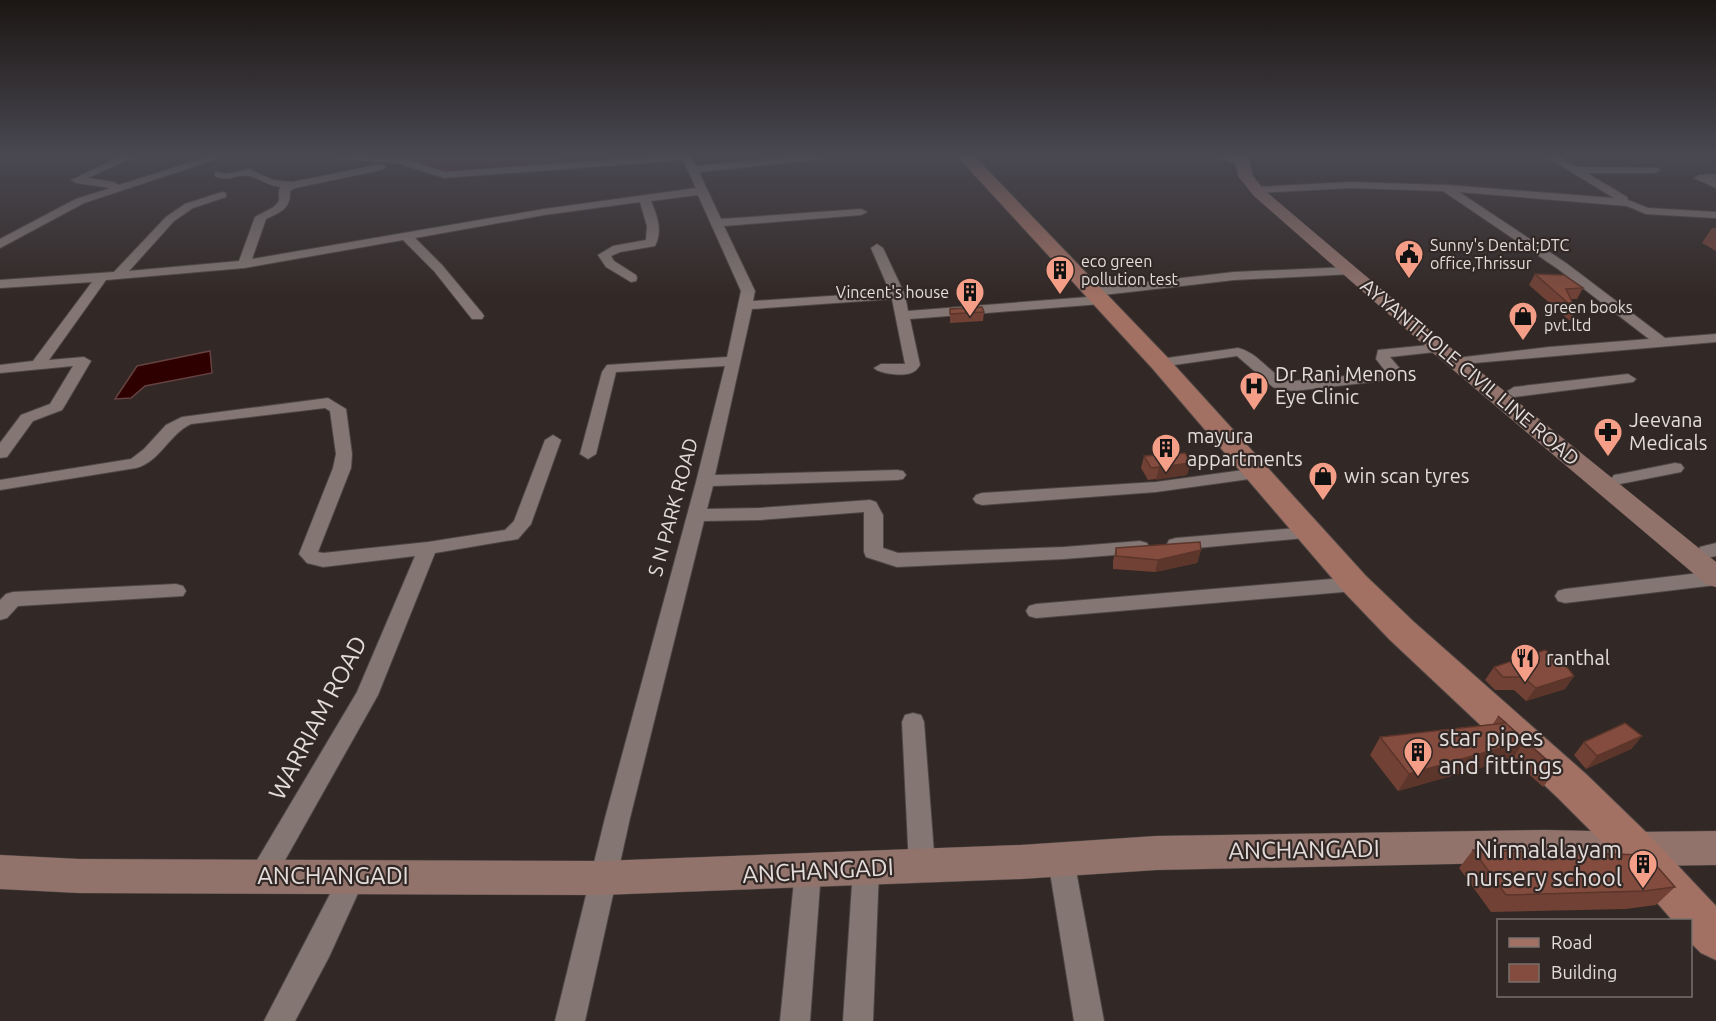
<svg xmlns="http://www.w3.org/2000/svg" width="1716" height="1021" viewBox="0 0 1716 1021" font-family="Ubuntu,sans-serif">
<rect width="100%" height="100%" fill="#322825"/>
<path fill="#582c20" d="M410,156H559L568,166L444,175L403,162Z"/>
<path fill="#2e0000" stroke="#644241" stroke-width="1.5" d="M210,351L212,373L145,386L131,398L115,399L137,366Z"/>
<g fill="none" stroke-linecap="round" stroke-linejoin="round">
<g stroke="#4e4643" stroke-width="2">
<g id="street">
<path d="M122,156H136L88,178L114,182L119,185L210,156H226L84,203L0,248V239L76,199L111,188L76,183L71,180Z"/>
<path d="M333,156L399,157L445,172L656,156H691L696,166L793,156H829L824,159L699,172L721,219L861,209L867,212L861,215L724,226L755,291L753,301L890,292L871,248L877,244L883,248L905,295L908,311L1101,296L1108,300L1101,304L910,319L920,365C918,368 916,371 913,372C905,377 880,374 874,368L881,364H905L892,299L752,309L715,475L897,470L903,471L906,475L903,479L897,480L713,486L707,509L760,508L870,500L876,502L883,515V548L898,553L1064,547L1140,541L1147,543L1149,547L1147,551L1140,553L1064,559L897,567L866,557L864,552V512L760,520L704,521L630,818L585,1021H555L605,818L696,482L725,366L616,372L596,454L588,459L580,454L602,372L607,365L727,357L741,291L698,195L651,201C657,216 663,230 655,246L620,252L611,256L614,261L636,275L637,278L636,281L631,282L606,267L598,255L613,246L646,240L647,226L640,202L544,215L415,238L442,265L482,313L484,316L482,319H472L434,271L403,240L244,268L106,280L49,360L84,357L91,361L64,407L62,410L33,421L7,457L0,458V443L21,415L50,404L73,366L0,373V365L33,361L92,282L0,288V280L114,272L166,217L185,204L222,192L226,193V197L193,208L174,221L129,271L239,261L255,217L274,207L279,201V190L281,187C267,186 260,178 249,176C236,173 230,183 215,176V172L227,174L249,169L273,180L292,182L381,164L386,167L381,170L295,188L290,191C291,209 280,212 266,219L252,259L544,209L696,188L683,160L444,178L398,163L338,159Z"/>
<path d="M1212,156H1230L1246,162L1241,165Z"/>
<path d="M1545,156H1558L1576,167L1659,168L1660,170L1655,173H1587L1627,197L1628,200L1648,208L1716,212V218L1646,214L1627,206L1459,192L1566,263L1665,338L1716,334V342L1451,365L1449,362L1451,359L1456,358L1549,347L1649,339L1558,269L1443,191L1351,188L1256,193L1251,190L1256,187L1351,182L1446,185L1614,198Z"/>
<path d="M1716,174V180H1714L1716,181V188L1694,178L1699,175Z"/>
<path d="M1349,267L1355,271L1353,274L1234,280L1094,296L1087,292L1094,288L1234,272Z"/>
<path d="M1439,344L1444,345L1446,348L1444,351L1390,357L1401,370L1398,379L1294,391L1278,389L1273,387L1237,356L1160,367L1153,363L1160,359L1238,348C1261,353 1271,379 1294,381L1386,372L1376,359L1378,350Z"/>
<path d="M1628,374L1636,379L1633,382L1514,397L1506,392L1514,387Z"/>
<path d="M328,398L346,409L352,454L351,468L318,552L323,553L428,542L505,530L514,521L545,440L553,435L561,440L531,524L518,539L435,553L378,695L271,885L262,888L253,885L249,876L253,867L357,692L415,556L323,567L307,563L299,554L333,468L336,454L330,411L325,408L191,424C169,434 160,462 136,468L0,490V480L131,459L144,449L166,425L182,417Z"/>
<path d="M1675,463L1681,464L1684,468L1681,472L1620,484L1614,483L1611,479L1614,475L1620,474Z"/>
<path d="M1258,468L1264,469L1267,473L1264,477L1156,492L982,505L976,503L973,499L976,495L982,493L1156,482Z"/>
<path d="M1309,527L1316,529L1318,533L1316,537L1176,550L1169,548L1167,544L1169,540L1176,538Z"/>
<path d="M1716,543V556L1707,558L1700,557L1698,552L1700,547Z"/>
<path d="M1716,571V585L1565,603L1558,601L1555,596L1558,591L1565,589Z"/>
<path d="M1355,577L1362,579L1365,584L1362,589L1355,591L1036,618L1029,616L1026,611L1029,606L1036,604Z"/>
<path d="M176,584L183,586L186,591L183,596L18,606L7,618L0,620V600L6,594L13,592Z"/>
<path d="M913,713L921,715L924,722L935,866L931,875L922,878L913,875L909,866L902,722L905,715Z"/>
<path d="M1061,848L1070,852L1074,860L1104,1021H1074L1048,860L1052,852Z"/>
<path d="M866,857L875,860L879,869L873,1021H843L853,869L857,860Z"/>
<path d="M808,859L817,862L821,871L810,1021H780L795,871L799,862Z"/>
<path d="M352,866L361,869L365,878L329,957L295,1021H264L343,869Z"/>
</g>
</g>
<g stroke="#4e4643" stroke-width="1">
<g id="secondary">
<path d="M1234,156H1248L1253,176L1264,190L1446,344L1716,562V587L1706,584L1432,352L1254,196L1238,176Z"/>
<path d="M1546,830L1636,832L1716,831V865L1636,866L1546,862L1156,870L1021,879L601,895L79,893L0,889V855L79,859L601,861L1021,845L1156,836Z"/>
</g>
</g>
<g stroke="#4e4643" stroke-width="2">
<path id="primary" d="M957,156H974L1168,358L1366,576L1414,622L1586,774L1650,836L1716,906V960L1701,953L1690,942V920H1672L1622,862L1558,798L1390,640L1344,592L1152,368Z"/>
</g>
<use href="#street" fill="#837673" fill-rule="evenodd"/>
<use href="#secondary" fill="#92736c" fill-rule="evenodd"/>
<use href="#primary" fill="#a27164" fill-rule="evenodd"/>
</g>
<g fill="#714135">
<path d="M1712,228H1716V251L1702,243Z"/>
<path d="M1535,274L1583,288L1577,299H1571L1576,310L1570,321L1529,285Z"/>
<path d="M950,309L984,312L983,321L950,323Z"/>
<path d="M1144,456L1187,475L1148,480L1141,468Z"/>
<path d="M1116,548L1201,550L1197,563L1155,572L1113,569V561Z"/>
<path d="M1494,667L1574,676L1565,689L1526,701L1514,690H1495L1485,680Z"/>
<path d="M1498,716L1557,769L1543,787L1512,759L1398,791L1370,755L1380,737L1493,724Z"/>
<path d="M1642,736L1631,749L1586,769L1574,755L1584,742Z"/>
<path d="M1473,850L1675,887L1656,905L1626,909L1491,912L1459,868Z"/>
</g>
<g fill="#5c352b">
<path d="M1191,463L1187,475L1156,480L1159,467Z"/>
<path d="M1201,550L1197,563L1155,572L1158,560Z"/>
<path d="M1574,676L1565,689L1526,701L1536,688Z"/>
<path d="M1642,736L1631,749L1586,769L1597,756Z"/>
<path d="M1525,741L1512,759L1398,791L1409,774Z"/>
</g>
<g fill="#834c3e" stroke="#5c352b" stroke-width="1.5">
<path d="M1535,274L1564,275L1583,288L1566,289L1576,310Z"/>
<path d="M982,307L984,312L950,314V309Z"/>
<path d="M1185,453L1191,463L1151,468L1144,456Z"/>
<path d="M1200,542L1201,550L1158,560L1116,556V548Z"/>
<path d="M1545,650L1564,663L1574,676L1536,688L1523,677H1503L1494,667Z"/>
<path d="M1498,716L1557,769L1525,741L1409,774L1380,737L1506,723Z"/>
<path d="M1625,723L1642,736L1597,756L1584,742Z"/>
<path d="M1473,850L1647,855L1675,887L1644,891L1506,895Z"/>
</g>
<linearGradient id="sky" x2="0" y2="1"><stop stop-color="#1c1614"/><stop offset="0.52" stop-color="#494851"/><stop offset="1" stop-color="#494851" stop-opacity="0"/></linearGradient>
<rect width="1716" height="299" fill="url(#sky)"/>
<defs>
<g id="civic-pin" transform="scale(1.5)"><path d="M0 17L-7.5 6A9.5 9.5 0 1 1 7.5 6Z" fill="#f49e88" stroke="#322825"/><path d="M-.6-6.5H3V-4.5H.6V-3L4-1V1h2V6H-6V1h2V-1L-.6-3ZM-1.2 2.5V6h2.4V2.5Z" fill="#111"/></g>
<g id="building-pin" transform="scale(1.5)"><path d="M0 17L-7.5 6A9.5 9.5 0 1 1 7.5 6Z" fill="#f49e88" stroke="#322825"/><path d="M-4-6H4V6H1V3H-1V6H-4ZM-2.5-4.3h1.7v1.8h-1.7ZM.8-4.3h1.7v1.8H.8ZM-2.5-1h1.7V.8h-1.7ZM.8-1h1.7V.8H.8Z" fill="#111"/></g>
<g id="shop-pin" transform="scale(1.5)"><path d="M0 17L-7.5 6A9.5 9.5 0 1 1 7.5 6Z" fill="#f49e88" stroke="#322825"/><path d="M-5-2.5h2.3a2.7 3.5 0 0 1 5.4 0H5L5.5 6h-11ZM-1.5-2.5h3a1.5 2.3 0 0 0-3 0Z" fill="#111"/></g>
<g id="hospital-pin" transform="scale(1.5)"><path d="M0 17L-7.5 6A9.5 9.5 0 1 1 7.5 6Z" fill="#f49e88" stroke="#322825"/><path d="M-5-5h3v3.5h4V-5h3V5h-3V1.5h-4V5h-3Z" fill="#111"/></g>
<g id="pharmacy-pin" transform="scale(1.5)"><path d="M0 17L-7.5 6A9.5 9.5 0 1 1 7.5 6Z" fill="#f49e88" stroke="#322825"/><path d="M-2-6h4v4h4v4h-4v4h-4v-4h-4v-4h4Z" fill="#111"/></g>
<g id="restaurant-pin" transform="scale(1.5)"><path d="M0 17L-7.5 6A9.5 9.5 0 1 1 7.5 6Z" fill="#f49e88" stroke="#322825"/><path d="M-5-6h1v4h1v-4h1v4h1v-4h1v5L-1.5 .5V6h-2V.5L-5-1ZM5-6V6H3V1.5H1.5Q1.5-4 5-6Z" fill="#111"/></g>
</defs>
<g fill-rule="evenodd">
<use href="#civic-pin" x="1409" y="254"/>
<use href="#building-pin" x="1060" y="270"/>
<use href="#building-pin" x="970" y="292"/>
<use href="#shop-pin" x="1523" y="316"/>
<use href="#hospital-pin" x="1254" y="386"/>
<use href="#pharmacy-pin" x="1608" y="432"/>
<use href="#building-pin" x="1166" y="448"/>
<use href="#shop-pin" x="1323" y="476"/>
<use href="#restaurant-pin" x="1525" y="658"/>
<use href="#building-pin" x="1418" y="752"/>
<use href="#building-pin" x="1643" y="864"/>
</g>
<g text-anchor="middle" stroke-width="4.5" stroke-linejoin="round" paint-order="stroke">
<g font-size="16" fill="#e3dcda" stroke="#322825" text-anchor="start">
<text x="1430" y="251">Sunny's Dental;DTC<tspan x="1430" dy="18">office,Thrissur</tspan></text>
<text x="1081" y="267">eco green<tspan x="1081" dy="18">pollution test</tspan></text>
<text x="949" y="298" text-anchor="end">Vincent's house</text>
<text x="1544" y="313">green books<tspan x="1544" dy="18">pvt.ltd</tspan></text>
</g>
<g font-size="20" fill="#e3dcda" stroke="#322825">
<text transform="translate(1470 372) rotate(40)" y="7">AYYANTHOLE CIVIL LINE ROAD</text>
<text transform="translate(673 507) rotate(-75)" y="7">S N PARK ROAD</text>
</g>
<g font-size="20" fill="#e3dcda" stroke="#322825" text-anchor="start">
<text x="1275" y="381">Dr Rani Menons<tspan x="1275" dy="23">Eye Clinic</tspan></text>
<text x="1629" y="427">Jeevana<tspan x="1629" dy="23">Medicals</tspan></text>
<text x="1187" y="443">mayura<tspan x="1187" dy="23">appartments</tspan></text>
<text x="1344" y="483">win scan tyres</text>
<text x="1546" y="665">ranthal</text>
</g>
<g font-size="24" fill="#e3dcda" stroke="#322825">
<text transform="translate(318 718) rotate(-62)" y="8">WARRIAM ROAD</text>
<text transform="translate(1304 850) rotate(-1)" y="8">ANCHANGADI</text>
<text transform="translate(818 871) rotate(-3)" y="8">ANCHANGADI</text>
<text x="333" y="884">ANCHANGADI</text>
</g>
<g font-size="24" fill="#e3dcda" stroke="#322825" text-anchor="start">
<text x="1439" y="746">star pipes<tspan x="1439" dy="28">and fittings</tspan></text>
<text x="1622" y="858" text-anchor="end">Nirmalalayam<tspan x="1622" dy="28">nursery school</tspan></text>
</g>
</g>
<rect x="1497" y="919" width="195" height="78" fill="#322825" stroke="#79706d" stroke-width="1.5"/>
<rect x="1509" y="938" width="30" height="9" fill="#a27164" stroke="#79706d" stroke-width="1.5"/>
<text x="1551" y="949" font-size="18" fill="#e3dcda">Road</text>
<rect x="1509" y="964" width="30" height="18" fill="#834c3e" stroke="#79706d" stroke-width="1.5"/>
<text x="1551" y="979" font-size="18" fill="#e3dcda">Building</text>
</svg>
